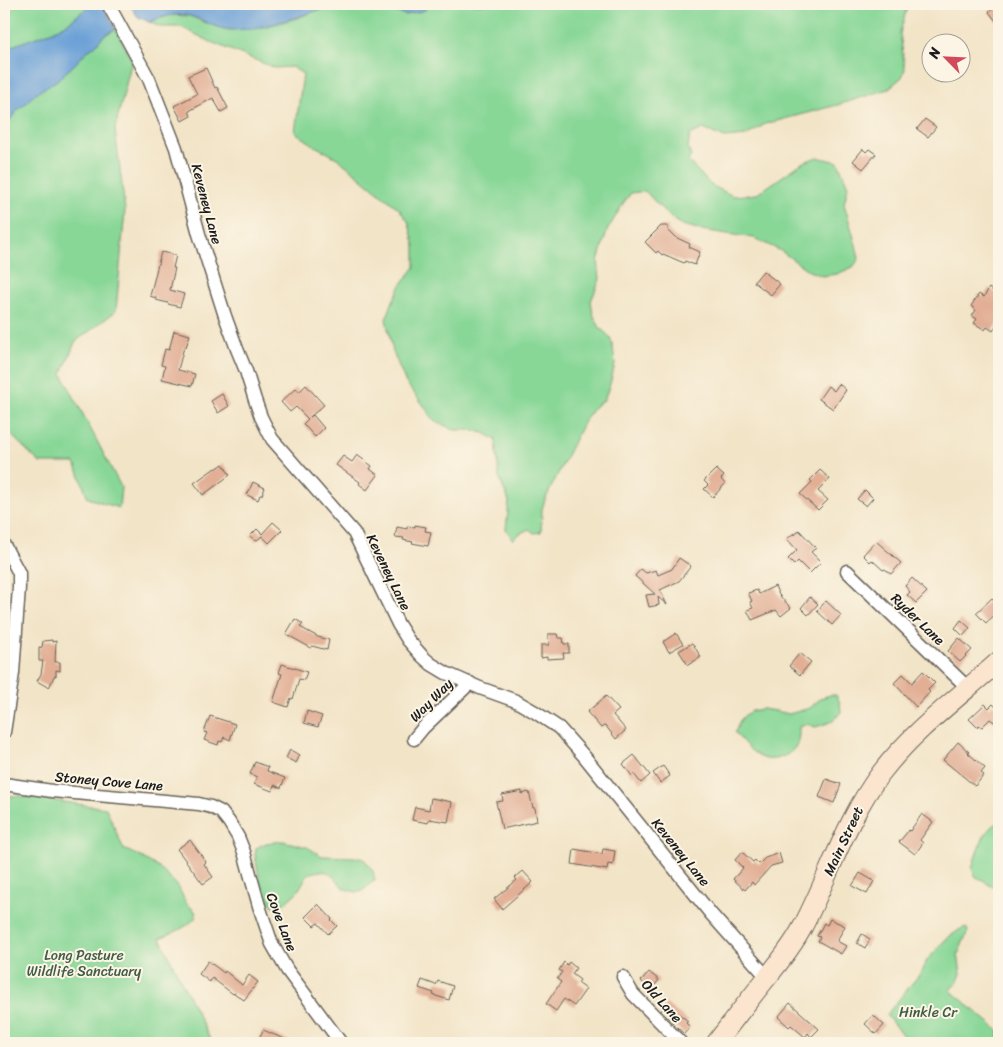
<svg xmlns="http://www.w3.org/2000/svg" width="1003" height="1047" viewBox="0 0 1003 1047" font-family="Sriracha,sans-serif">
<rect width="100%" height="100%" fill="#fcf5e5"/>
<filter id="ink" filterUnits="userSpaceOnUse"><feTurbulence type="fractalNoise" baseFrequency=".02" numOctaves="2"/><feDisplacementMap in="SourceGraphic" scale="10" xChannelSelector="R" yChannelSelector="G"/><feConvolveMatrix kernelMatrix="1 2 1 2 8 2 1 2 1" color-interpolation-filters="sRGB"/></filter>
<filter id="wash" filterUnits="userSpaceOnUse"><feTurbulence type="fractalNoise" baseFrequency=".0096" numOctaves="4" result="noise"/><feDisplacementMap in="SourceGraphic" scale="20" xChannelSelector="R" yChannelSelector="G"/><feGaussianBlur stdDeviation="1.12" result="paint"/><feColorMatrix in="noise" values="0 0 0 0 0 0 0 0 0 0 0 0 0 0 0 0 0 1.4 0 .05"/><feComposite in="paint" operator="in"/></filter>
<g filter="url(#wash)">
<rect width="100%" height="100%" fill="#f2e4c7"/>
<g fill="#88d797" stroke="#527a5a">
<path d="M4,4H92L68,23L53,31L4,49Z"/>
<path d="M344,4H371L405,15L425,10L427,4H911L906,11L900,33L905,69L902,77L888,89L841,104L765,124L746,136L725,138L703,129L690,135L688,148L691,156L688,161L711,185L733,196L757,194L802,163L817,157L838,162L848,186L844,204L856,245L859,259L853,267L837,274L822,276L809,271L781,251L754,238L702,230L682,225L675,221L660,207L645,191L631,193L624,202L607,231L598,261L600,279L591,301L593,314L600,328L610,337L613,347L615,364L610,384L604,400L594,407L584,421L545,500L542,509L541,532L534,533L529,529L517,535L513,540L506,529L509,501L499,478L496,440L484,433L471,430H454L432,419L425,407L406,383L393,352L386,319L393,301L401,285L415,267V246L408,221L399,209L337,158L315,146L295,132L303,74L292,67L275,68L211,42L181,27H160L149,22L171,15L189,16L211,25L264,27L297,18L323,8Z"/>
<path d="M116,29L132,60L115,129L125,210L116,311L75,342L62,374L121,487L119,508L88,498L75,463H40L4,428V114L23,106L36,93L56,81L75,64L86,52L95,46L104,35Z"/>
<path d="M830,695H836L840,703L841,712L833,721L822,725L815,727L808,724L799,727C799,733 799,741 796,746C788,758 769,764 757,755C749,750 742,740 735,733L739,722L744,716L751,711L762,709L776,711L789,714L810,708L821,698Z"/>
<path d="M4,796H20L106,808L124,850H126L143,858L159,868L178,886L186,903L195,911L196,917C187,928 172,933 160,938L212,1043H4Z"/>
<path d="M999,822V883L992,887L983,880L976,877L972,869C975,857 982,835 992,826C992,826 998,822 999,822Z"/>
<path d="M283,841L307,847L322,856L355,857L364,859L373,871L375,880L361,892C355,892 350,891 345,889C341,887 340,883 337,880C327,869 321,870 308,874L298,891L285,903L273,906L261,888L255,856L256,848L266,843Z"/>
<path d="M966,927L968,931L958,954L961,974L958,981L950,990L999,1031V1043H909L886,1015L923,970L927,960L938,948L946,939L959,930Z"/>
</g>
<g fill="#6aa0d7" stroke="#435e7a">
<path d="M92,4H102L116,29L104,35L95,46L86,52L75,64L56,81L36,93L23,106L19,108L4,128V49L53,31L68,23Z"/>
<path d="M129,4H344C307,11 273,29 235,30C219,31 205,20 191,16C176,12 163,17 149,22L138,17Z"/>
<path d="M371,4H427L425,10L405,15Z"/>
</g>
<g id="blocks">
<g fill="#e2af95">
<path d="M998,4H999V25L989,12Z"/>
<path d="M206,68L215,88L217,87L228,108L221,112L213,98L189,111L191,116L182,121L174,106L197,94L188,76Z"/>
<path d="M925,119L936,127L928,137L917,129Z"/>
<path d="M863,149L866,152L869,149L876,154L863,169L853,161Z"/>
<path d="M661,226H668V230L675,237L690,244L689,247L700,252L695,265L685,261L684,263L663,254L662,255L658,251L656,253L645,242Z"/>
<path d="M161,252L176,255L173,268H175L170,290L184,294L180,307L168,304V303L156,300V298L150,296Z"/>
<path d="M763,271L780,284L771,295L754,282Z"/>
<path d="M989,288L999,295V321L993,331L987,327L985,330L974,323L977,319L972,316L976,310L971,306L979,294L984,297Z"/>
<path d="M174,331L190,335L186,347H184L178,370L195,374L192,386L162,379L165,366L161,365L165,349L169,350Z"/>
<path d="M839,384L846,390L833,409L819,399L828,386L834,391Z"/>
<path d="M306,385L324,405L310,417L313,415L324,428L315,437L303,424L308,419L296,407L290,412L281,402L296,388L299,392Z"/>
<path d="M222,394L229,406L218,413L211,401Z"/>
<path d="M357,455L372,466L370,469L378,475L367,490L359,484L360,482L336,465L343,456L352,462Z"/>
<path d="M223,464L230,475L203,495L194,483L215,468L216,469Z"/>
<path d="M716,469L724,476L721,479L725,484L713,497L704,489L708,485L704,481Z"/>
<path d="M820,470L830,479L818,491L828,500L818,510L800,494L812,482L810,480Z"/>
<path d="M253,482L265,488L262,495H260L258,500L247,495Z"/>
<path d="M865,490L873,498L866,506L857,499Z"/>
<path d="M273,522L282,530L269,543L262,536L256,541L250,536L257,529L262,534Z"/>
<path d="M415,525L426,527L425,531L431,532L428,546L412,543L413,542L403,540L404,538L395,537L397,527L407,529V526L415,527Z"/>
<path d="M799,530L816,548L811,552L821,562L810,573L798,561L794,565L788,559L797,550L787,539L794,533L795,535Z"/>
<path d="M876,541L901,563L891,574L885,569L883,570L872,560L870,562L863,555Z"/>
<path d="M679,558L691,566L679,581L660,590L667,605L658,597L659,605L649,607L646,595L655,594L635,576L641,569L646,573L656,570L658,575L672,569Z"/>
<path d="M912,578L927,592L916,603L907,595L910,592L905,586Z"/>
<path d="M775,586L779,595L791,608L781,616L776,610L752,620L747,610L753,608L750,602L752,601L748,593L757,590L759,594Z"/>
<path d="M810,597L818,604L808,615L801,608Z"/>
<path d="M992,598L999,605V611L986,623L976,613Z"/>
<path d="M826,601L841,615L832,625L817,611Z"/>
<path d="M295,619L303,624L300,627L318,637L329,640L327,650L312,646L311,648L286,634Z"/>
<path d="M961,620L970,628L963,636L955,628Z"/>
<path d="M676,633L683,644L669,652L663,642Z"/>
<path d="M548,634H557L558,638H563L564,644H569V653H563L564,658L547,659V657L541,658V645H549Z"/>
<path d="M959,638L972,650L960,662L948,651Z"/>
<path d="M52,640V642L56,641L55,662H60V671L56,670V676H54L49,688L37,681L41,674L43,661H39V648L42,647L43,641Z"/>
<path d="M692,643L701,657L688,665L679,651Z"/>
<path d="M800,653L811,662L800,675L789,666Z"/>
<path d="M282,664L307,672L304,680L299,679L293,699L291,698L288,707L273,702L282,674L279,673Z"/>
<path d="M923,671L935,683L928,690L930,692L916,707L894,683L903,674L912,683Z"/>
<path d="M606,696L619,710L613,715L626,730L616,739L605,725L601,728L587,712Z"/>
<path d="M985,704L989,708L993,704L999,710V717L994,722L990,719L982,727L979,725L977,727L969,719Z"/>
<path d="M307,711L322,716L318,727L304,723Z"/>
<path d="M210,716L235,724L230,740L224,737L222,742L219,741L218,745L204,740L207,733L204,732Z"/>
<path d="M958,742L969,752L968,753L985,768L981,773L984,775L975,786L943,760Z"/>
<path d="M290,750L300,755L296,763L286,758Z"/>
<path d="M634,755L650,775L641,783L634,774L632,776L623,764Z"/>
<path d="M255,762L268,767L267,771L285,778L281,788L274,785L272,791L254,784L257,777L250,774Z"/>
<path d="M663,766L670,776L660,783L653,773Z"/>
<path d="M826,779L841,784L834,803L819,797Z"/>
<path d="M522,791V794L529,792L533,808H535L537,821L502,829L496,802L503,801L502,795Z"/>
<path d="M431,798L452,802L448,822L429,819L428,823L412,820L415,807L429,810Z"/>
<path d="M922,814L933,822L920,840L923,843L915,854L899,842L909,830L910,831Z"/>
<path d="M190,840L206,862L204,864L213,877L203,884L177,849Z"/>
<path d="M574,849L602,854L603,849L615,851L613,865L608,864L607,870L572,864Z"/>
<path d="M742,852L753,862L755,860L759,864L765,858L779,853L782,863L771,866L754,885L752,882L745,890L733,879L743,868L735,860Z"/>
<path d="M523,871L533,882L502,909L494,899L517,880L515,878Z"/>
<path d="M860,873L874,881L867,894L852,886Z"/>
<path d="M318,904L332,919L331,920L337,926L328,934L318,923L314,926L305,917Z"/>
<path d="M830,919L845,926L837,941L846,946L841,954L818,941L820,937L817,936L824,923L827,925Z"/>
<path d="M862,934L870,939L865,948L857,943Z"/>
<path d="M208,961L224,973L225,971L242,985L249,975L258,982L244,1000L234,993L233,994L212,978L210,982L199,974Z"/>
<path d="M564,962L567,965L569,962L576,968L572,974L580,980L578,983L586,989L574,1006L564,999L556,1011L546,1004L561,982L557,979L562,972L559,970Z"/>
<path d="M649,972L659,980L651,990L641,981Z"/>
<path d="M422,980L436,985L438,981L453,986L449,1000L433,995L434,993L419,988Z"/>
<path d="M790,1003L819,1029L811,1037L808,1033L805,1037L791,1025L789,1027L778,1017Z"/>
<path d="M666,1004L688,1021L686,1023L690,1027L684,1034L661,1011Z"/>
<path d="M873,1015L884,1025L876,1034L865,1024Z"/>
<path d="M263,1030L294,1043H257Z"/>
</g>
</g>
</g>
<g filter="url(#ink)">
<use href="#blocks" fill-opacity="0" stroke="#676258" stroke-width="1"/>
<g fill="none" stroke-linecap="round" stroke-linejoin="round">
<g stroke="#676258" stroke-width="15">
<g id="minor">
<path d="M108,4L149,79L176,148L199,234L225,316L237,349L246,371L255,400L261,417L272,439L354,533L398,624L408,640L422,656L431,664L446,673L480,688L516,701L535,712L559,728L584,756L711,914L767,977"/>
<path d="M4,545L19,573V587L13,673L4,732"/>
<path d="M847,571L968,688"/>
<path d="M414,739L423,728L470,683"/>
<path d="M4,784L52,791L199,804L211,807L221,812L229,822L238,837L244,852L259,906L272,944L287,970L341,1043"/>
<path d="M623,977L633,994L681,1043"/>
</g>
</g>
<g stroke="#676258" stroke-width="21">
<path id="secondary" d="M716,1043C732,1022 748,1001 765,980C778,964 792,947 802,928C829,877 846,819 881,773C914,730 959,697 999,661"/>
</g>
<use href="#minor" stroke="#fff" stroke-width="12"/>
<use href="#secondary" stroke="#fce5cf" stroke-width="19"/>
</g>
</g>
<g text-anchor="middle" stroke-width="4" stroke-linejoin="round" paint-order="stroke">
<g font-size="14" fill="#1c1c1c" stroke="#fcf5e5">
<text transform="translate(207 204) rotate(75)" y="5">Keveney Lane</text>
<text transform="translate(389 572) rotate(64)" y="5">Keveney Lane</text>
<text transform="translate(918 619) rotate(44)" y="5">Ryder Lane</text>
<text transform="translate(431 700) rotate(-45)" y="5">Way Way</text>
<text transform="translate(109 781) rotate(5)" y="5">Stoney Cove Lane</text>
<text transform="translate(843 841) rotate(-65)" y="5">Main Street</text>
<text transform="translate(681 852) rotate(51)" y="5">Keveney Lane</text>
<text transform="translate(282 922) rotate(69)" y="5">Cove Lane</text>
<text transform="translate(662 1001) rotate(48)" y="5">Old Lane</text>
</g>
<g font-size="14" fill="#425d47" stroke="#fcf5e5">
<text x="84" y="960">Long Pasture<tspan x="84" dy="16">Wildlife Sanctuary</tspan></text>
<text x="928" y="1017">Hinkle Cr</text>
</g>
</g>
<rect width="1003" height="1047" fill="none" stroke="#fcf5e5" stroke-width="20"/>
<g transform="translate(946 58) rotate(294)"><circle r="24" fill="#fcf5e5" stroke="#a29e95"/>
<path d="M0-4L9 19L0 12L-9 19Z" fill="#d1495b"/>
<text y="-8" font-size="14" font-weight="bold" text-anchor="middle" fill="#1c1c1c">N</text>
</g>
</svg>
